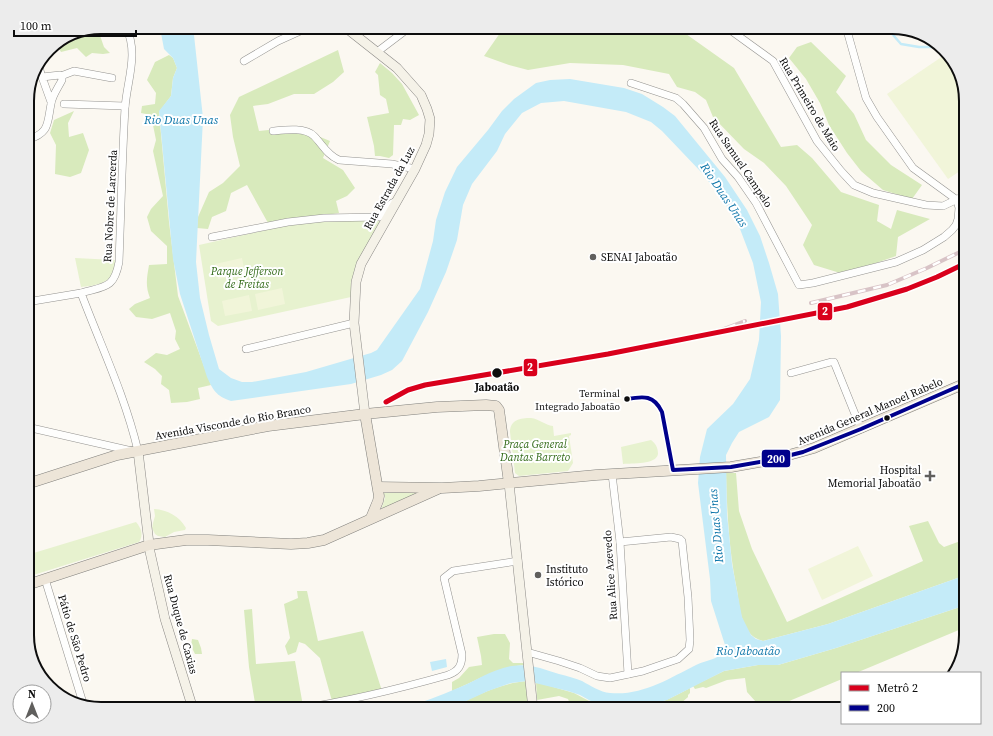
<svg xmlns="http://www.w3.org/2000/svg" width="993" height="736" viewBox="0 0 993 736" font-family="'Source Serif 4',serif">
<rect width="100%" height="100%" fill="#fbf8f1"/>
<g fill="#e7f2cf">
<path d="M328,220L381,221L351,297L218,326L211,321L199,245L284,226Z"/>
<path d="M75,258L115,260C115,264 115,267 114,270C111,284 92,286 81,287Z"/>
<path d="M531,418C539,419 545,425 553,426L554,436L571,433V435L569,436L573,463L568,471L519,476L515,473L510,432C510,420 520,418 531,418Z"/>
<path d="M651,440C656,444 658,448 658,454C656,465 632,463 623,464L621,447Z"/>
<path d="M428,492L381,510L385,498L384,493Z"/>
<path d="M154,509C168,510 179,516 186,528L185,530L174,532L165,537L158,536L155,534L152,528L153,523L155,516Z"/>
<path d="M136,522C141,528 144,535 139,542L27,577V555Z"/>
</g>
<g fill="#d8eabc">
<path d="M509,27H672L679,29L734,68L781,147L797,145L812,158L841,192L879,205L877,221L891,229L897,210L930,219L898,237L896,256L862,268L840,273L814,265L803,245L812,225L786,186L764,163L744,149L713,117L706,100L695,92L677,87L669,74L623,65L570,63L528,70L509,65L484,56L500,33Z"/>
<path d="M96,29L98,30L104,47L110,53L103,54L92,53L86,57L77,48L61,52L57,45H54Z"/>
<path d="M811,42L846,76L836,92L854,114L866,140L891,165L922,185L912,199L883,190L861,171L847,153L829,125L820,103L806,79L789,58L797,47Z"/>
<path d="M338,50L344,72L333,82L314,94H294L268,104L253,106L259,131L296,127L330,141L323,158L343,170L355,188L347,196L336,201L339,213L268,223L247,185L231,193L226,211L212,217L208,229L197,228L198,217L209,192L223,183L240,166L233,137L230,115L239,97Z"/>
<path d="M169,55L173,58L177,68L173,78L171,96L159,112L169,222L178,296L211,385L198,388L200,399L187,402L171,403L169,390L161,384L162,376L155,369L144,362L156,353L167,355L180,349L175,339L176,331L170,313L152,319L136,317L129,309L135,304L150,298C145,286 147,277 149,265L167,264V246L151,231L147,217L151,209L163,196L153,151L156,140L151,115L141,113L142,106L155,104L156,93L147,80L155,62Z"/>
<path d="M380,63L392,73L402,84L419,115L410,120L403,119L401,125H394L393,155L389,158L380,156H375L374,146L367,117L389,113L386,99L380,95L378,75L375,72Z"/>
<path d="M74,111L68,123L69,137L83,133L89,150L81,173L70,177L55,174L56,145L50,133L54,120Z"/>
<path d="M726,473H736L739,511L752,549L787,622L923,561L909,526L928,521L939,543L944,547L966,539V575L828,624L763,641C757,639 752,637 748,631C740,619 739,604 737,590C729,551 727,513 726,473Z"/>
<path d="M297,591H307L318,641L363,631L382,691L332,701L320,658L305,644L299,642L296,652L288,655L285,646L290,638L284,604L298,598Z"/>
<path d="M966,605V627L856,673H842V679L782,704H769L756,702L747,692L745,678L727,680L706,688L703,687L695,689L693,686L724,671L758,665H778L836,648Z"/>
<path d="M252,609L256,664L295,661L303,706L287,709H256L249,667L244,610Z"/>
<path d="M494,634H505L510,643L509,659L513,663H524L525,665C498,667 476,681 452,691V682L459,678L469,667L482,665L481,656L477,637Z"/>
<path d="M192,639L198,640L201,648L202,654H195L191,646Z"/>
<path d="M527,681L529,704C523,709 514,709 506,709L502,702H495L493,709H449C473,697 500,683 527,681Z"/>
<path d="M536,682L574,693L589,701L611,708L624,709H572L568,699L559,696L537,700Z"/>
<path d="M690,688V693L688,695V697L680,704H677L676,702L670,704L671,709H633C655,707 671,698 690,688Z"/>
</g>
<g fill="#f1f5d9">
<path d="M943,56L962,85L966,101V167L948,179L887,94Z"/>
<path d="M242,258L245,274L218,279L215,264Z"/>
<path d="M282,288L285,304L258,310L255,294Z"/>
<path d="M249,295L252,311L225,316L222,301Z"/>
<path d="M858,546L873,576L822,600L808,569Z"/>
</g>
<g fill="#c4ebf8">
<path d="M156,27H189L194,35L203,118L196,262L200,298L209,335L219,369L231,378L242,382H252L306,372L371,353L377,350L420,289L433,241L436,220L445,192L457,167L488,130L502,111L514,99L536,83L550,80L570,79L624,88L642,94L663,107L675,116L725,177L747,210L760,236L769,263L778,294L781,336L780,400L769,417L739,432L732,443L726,455L727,514L732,564L742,617L751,635L756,639L763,641L828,624L966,575V605L836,648L778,665H758L724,671L667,700L639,708L624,709L605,707L596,704L580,695L568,691L527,681L511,683L488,691L449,709H401C420,703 440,696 458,688C476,681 493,669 512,666C529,663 543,669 559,674C567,676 575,678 582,681C591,686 600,692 610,693C642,696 668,679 696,665C708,659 723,660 725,645L711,601L710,579L698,483L700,457L707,429L733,404L750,379L759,340L761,302L753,263L740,229L723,200L702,173L662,131L651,122L626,112L564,101L541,103L522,113L505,134L497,151L472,184L463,205L457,240L446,272L428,312L402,361L392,370L381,375L351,384L231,401C216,396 213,390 207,377L180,294L173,259L159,111L171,96L173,78L177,68L173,58L164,49L161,33Z"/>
<path d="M446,659L447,667L432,671L430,662Z"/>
</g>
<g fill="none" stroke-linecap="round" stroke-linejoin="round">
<path stroke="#c4ebf8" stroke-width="2.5" d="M886,27L901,44L919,47H941"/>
<g stroke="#949390" stroke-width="8">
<g id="street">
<path d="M126,27C139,54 127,80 125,108C122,159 121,211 119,262C114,289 105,286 81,293C101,346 125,396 138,451"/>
<path d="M726,27L773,61L817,141L841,171L854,185L873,193L926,205L943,206L966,195"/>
<path d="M377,52L410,27"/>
<path d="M244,61L278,41L309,27"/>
<path d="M38,64L42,77"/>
<path d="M61,76L74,71L112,78"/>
<path d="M631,83L676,98L683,104L704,128L722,159L738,177L756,203L799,285L813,283L896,262L923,250L944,237L952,230L956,225L958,219L959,208L957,200L913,168L877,117L866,98L846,27"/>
<path d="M64,104L125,106"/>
<path d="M273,131C284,130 305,127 314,136C322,144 327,155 339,160L392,164L415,169"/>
<path d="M27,140C50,133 47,124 51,104C52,96 58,88 62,80V77L60,75L42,77L51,102"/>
<path d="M212,237L288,222L324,218L379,217C386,214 387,203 395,202"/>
<path d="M27,302L81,293"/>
<path d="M246,349L354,323"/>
<path d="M791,373L831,362H834L861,429"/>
<path d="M27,427L132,451"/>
<path d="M612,474L620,542L628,674"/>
<path d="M45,579L83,703"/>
<path d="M527,652L559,661L580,668L597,676L610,678L643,671L678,659L689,649L690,640L688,597L682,541L680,539L671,537L620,542"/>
<path d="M297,709C349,701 398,689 448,675C459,671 462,665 462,654L444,578L453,571L518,561"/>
</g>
</g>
<g stroke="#8b8986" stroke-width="10">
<g id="secondary">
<path d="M345,27L397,68L421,95L427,109L430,119L429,134L426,145L415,169L361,264L356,282L354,323L365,414"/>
<path d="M138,451L150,552L165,619L193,709"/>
<path d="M509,483L533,709"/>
</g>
</g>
<g stroke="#81807d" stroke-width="11">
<g id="primary">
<path d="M365,414L379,496L378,501L371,518"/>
<path d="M27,484L117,455L268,426L365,414L437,407L486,405L496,406L499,410L509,483"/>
<path d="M378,487L442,488L479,486L596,475L731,467L771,460L814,448L966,383"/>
<path d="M27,585L149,545L186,540H208L291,544L308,543L324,540L438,489"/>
</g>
</g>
<use href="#street" stroke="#fefefd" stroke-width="7"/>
<use href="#secondary" stroke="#f5f2e8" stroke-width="9"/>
<use href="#primary" stroke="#ede5d8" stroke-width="10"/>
<g stroke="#d8c3c6" stroke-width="4">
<g id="rail">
<path d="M811,303L887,285L927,268L966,249"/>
<path d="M713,333L745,321"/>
</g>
</g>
<use href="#rail" stroke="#fff" stroke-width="2.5" stroke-dasharray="8" stroke-linecap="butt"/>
<g stroke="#fff" stroke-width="7">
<path id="bus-1" d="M627,399C644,396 654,395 662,412L673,470L731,467L771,460L803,452L861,429L966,383"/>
</g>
<use href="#bus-1" stroke="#00008b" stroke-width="4"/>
<g stroke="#fff" stroke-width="8">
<path id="metro-1" d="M386,402L408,390L425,385L608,354L847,307L907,289L937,277L966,263"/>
</g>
<use href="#metro-1" stroke="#d9001c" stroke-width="5"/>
</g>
<g fill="#605f5d" stroke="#fff" stroke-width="1.5">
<circle cx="593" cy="257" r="4"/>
<path d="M928 470h4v4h4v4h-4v4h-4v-4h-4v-4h4z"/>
<circle cx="538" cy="575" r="4"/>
</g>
<g fill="#0d0d0d" stroke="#fff" stroke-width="1.5">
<circle cx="497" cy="373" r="5.5"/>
<circle cx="627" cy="399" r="3.5"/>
<circle cx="887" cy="418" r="3.5"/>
</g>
<g text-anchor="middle" stroke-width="4" stroke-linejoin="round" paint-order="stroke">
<g font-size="10" fill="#0d0d0d" stroke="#fff" text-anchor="end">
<text x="620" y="397">Terminal<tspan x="620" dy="13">Integrado Jaboatão</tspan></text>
</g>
<g font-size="11" fill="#0d0d0d" stroke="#fff">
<text transform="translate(810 104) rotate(59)" y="4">Rua Primeiro de Maio</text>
<text transform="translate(741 163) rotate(56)" y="4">Rua Samuel Campelo</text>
<text transform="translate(389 188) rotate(-61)" y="4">Rua Estrada da Luz</text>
<text transform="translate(110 206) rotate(-87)" y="4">Rua Nobre de Larcerda</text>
<text transform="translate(870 411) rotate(-23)" y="4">Avenida General Manoel Rabelo</text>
<text transform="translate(233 422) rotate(-10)" y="4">Avenida Visconde do Rio Branco</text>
<text transform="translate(610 575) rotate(-94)" y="4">Rua Alice Azevedo</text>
<text transform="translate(181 624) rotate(75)" y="4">Rua Duque de Caxias</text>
<text transform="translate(75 638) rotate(73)" y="4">Pátio de São Pedro</text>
</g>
<g font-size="11" fill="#0d0d0d" stroke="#fff" text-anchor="start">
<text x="601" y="261">SENAI Jaboatão</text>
<text x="921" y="474" text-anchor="end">Hospital<tspan x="921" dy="13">Memorial Jaboatão</tspan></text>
<text x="546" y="573">Instituto<tspan x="546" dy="13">Istórico</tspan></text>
</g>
<g font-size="11" font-style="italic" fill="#326a18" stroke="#fff">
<text x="247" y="275">Parque Jefferson<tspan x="247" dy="13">de Freitas</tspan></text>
<text x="535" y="448">Praça General<tspan x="535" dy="13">Dantas Barreto</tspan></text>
</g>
<g font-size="11" font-weight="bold" fill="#0d0d0d" stroke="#fff">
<text x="497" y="391">Jaboatão</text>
</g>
<g font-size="12" font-style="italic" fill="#0c75a9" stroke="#fff">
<text x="181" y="124">Rio Duas Unas</text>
<text transform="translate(724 195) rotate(56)" y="4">Rio Duas Unas</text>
<text transform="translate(716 526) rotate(-95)" y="4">Rio Duas Unas</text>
<text x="748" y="655">Rio Jaboatão</text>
</g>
</g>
<path d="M0 0H993V736H0ZM101 34H892A67 67 0 0 1 959 101V635A67 67 0 0 1 892 702H101A67 67 0 0 1 34 635V101A67 67 0 0 1 101 34Z" fill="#ececec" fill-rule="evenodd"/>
<path fill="none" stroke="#0d0d0d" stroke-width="2" d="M101 34H892A67 67 0 0 1 959 101V635A67 67 0 0 1 892 702H101A67 67 0 0 1 34 635V101A67 67 0 0 1 101 34Z"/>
<g stroke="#fff" stroke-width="1.5">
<rect x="817" y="302" width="16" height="19" rx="4" fill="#d9001c"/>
<rect x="523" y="358" width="15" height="19" rx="4" fill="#d9001c"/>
<rect x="761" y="449" width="30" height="19" rx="4" fill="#00008b"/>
</g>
<g font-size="11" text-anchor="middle" font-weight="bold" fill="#fff">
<text x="825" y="315">2</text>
<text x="530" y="371">2</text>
<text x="776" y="463">200</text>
</g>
<rect x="841" y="672" width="140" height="52" fill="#ffffff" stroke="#9e9e9e"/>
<rect x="849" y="685" width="20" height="6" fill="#d9001c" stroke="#9e9e9e"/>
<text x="877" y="692" font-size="12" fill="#0d0d0d">Metrô 2</text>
<rect x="849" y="705" width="20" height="6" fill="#00008b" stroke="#9e9e9e"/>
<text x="877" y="712" font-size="12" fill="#0d0d0d">200</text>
<g transform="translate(32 704)"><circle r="19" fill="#ffffff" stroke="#9e9e9e"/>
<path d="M0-3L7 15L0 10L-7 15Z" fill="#605f5d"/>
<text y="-6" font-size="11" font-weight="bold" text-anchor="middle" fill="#0d0d0d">N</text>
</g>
<path d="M14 30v6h122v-6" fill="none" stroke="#0d0d0d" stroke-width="2"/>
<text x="20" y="30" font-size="12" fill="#0d0d0d" stroke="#ffffff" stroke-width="3" paint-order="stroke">100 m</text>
</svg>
